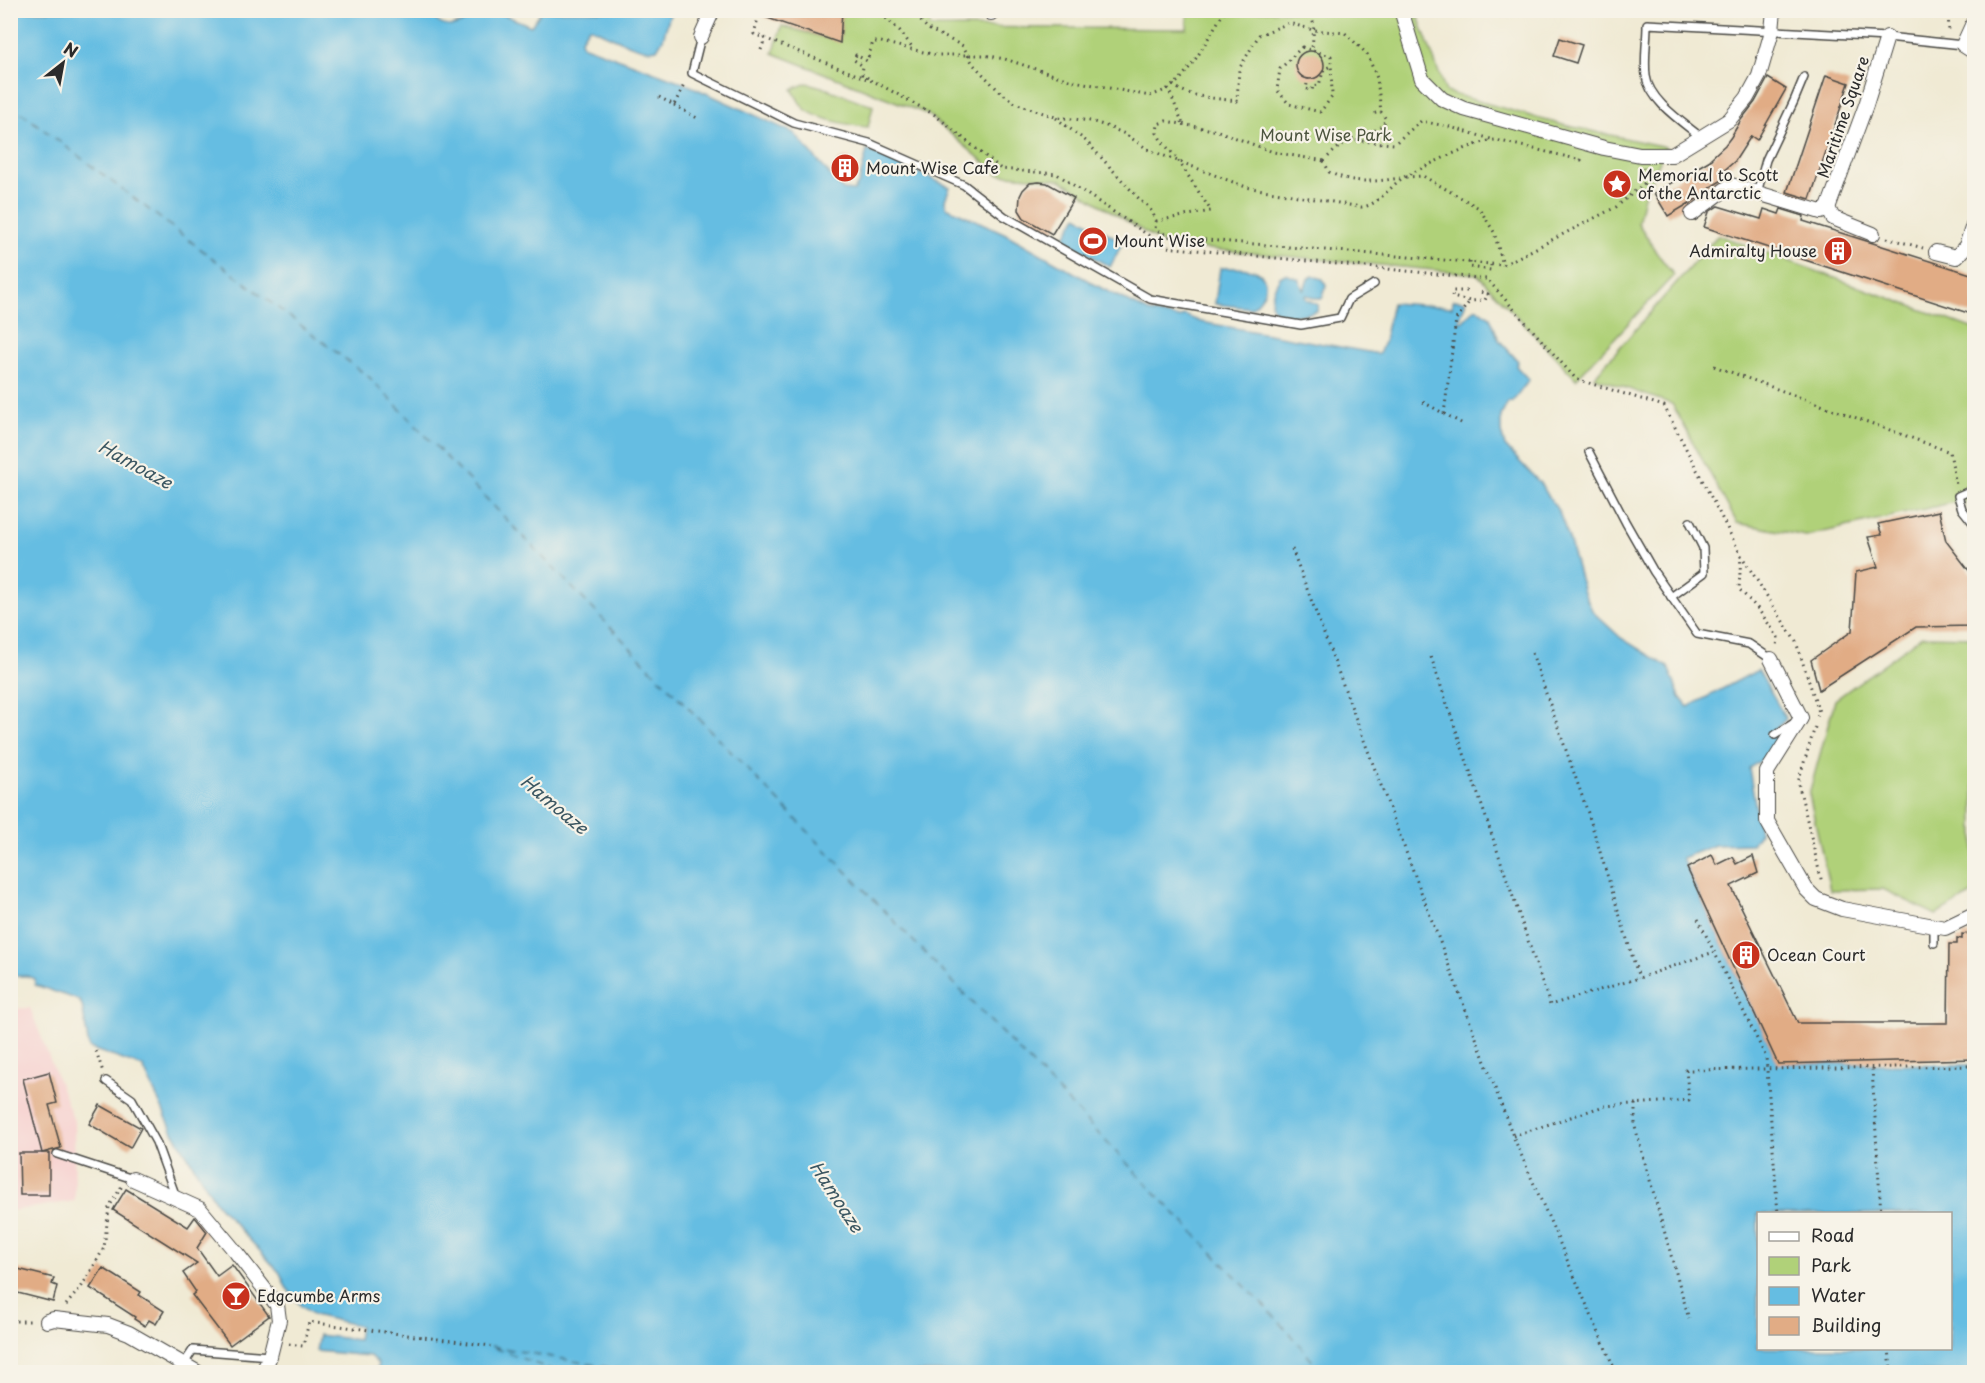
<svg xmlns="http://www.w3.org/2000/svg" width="1985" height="1383" viewBox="0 0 1985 1383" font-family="'Playpen Sans',sans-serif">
<rect width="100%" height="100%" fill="#f7f3e8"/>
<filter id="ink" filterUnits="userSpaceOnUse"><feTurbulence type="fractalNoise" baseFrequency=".0167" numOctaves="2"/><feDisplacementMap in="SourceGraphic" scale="12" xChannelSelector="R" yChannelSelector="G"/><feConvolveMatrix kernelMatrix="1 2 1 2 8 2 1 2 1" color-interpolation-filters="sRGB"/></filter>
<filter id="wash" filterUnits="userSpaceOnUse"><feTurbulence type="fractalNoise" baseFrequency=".008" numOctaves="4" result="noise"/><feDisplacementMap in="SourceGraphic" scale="24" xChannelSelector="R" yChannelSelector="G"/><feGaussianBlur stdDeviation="1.35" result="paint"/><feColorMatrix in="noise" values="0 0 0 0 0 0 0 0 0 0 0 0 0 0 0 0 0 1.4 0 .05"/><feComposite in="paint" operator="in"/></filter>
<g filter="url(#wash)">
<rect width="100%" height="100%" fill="#f0ead4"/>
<path fill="#f7d0cf" d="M30,1008L74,1121L75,1201L11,1211L10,1043L13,1041L11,1035V1009Z"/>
<g fill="#b0d179" stroke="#6e7e52" stroke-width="1.5">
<path d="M842,11H930V27L1187,29L1188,11H1416L1446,92L1559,124L1666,147L1644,196L1638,223L1656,252L1674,275L1576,379L1477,274L1165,245L1061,180L998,174L927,114L773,53L782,26L840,42Z"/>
<path d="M807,83L822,87L873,106L868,127C853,126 816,119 805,109C800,105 796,95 792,89Z"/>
<path d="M1718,235L1974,329V512L1964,500L1806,536L1737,523L1672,404L1594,377Z"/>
<path d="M1922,636L1974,637V893L1936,915L1883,889L1830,890L1809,794L1835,700Z"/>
</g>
<g fill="#65bde2" stroke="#487486" stroke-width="1.5" fill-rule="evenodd">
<path d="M429,10C439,32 462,30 473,11H495L531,26L540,13L537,11H671L663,39L657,49C642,54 605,33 589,27L581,39L582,45L684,83L794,133L843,190L854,191L859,183L867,150L950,187L945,200L946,207L1004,233L1103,289L1149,312L1179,318L1184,315L1201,322L1379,354L1384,342L1392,303L1452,307L1453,300L1466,301L1459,321L1462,322L1476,308L1490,317L1499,340L1518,361L1516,366L1529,380L1513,401L1508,402L1501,416V432L1505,446L1540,483L1559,512L1569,539L1584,593L1593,612L1621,638L1668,667L1680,697L1688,707L1758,670L1786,719L1774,731L1779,749L1749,768L1760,832L1752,844L1715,845L1682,858L1778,1063L1974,1065V1372H376L378,1364L370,1356L316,1351L319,1335L358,1340L360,1326L314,1315L301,1306L286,1287L280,1273L217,1204L173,1132L143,1067L89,1048L82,1005L79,1000L35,985V979L27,976H11L10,11ZM1758,1214H1950V1348H1758Z"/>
<path d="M1077,216L1123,242L1110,267L1063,240Z"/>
<path d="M1220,268C1230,268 1244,267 1253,270C1273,277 1265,300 1251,308L1215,304Z"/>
<path d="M1285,274L1299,279L1303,290H1304L1308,279L1313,276L1323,279L1326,286L1322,298H1313L1307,295L1305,296L1306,299L1318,305L1317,311C1283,321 1257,317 1280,277Z"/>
</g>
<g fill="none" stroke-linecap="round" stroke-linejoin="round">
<g stroke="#3c5762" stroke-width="1.5" stroke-dasharray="8 6" stroke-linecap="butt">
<path d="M10,104L369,377L875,901L1290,1333L1321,1372"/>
<path d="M491,1346L633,1372"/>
<path d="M495,1348L557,1372"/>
</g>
</g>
<g id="blocks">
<g fill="#e1ac85">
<path d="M753,10H842L840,43L753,13Z"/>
<path d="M1560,38L1582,45L1576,63L1554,56Z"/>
<circle cx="1310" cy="65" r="14"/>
<path d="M1826,75L1849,83L1810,199L1787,192Z"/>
<path d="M1768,78L1786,89L1757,140L1751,136L1735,161L1721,173L1724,179L1709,188V190L1698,198L1668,216L1654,193L1712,159L1711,158L1725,145L1731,137L1741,120L1755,102Z"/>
<circle cx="845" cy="168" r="10"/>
<path d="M1039,182L1047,183L1074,198L1052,234L1024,218L1019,210L1020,196L1023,190L1030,183Z"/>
<path d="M1718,206L1761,219L1764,209L1779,214L1781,209L1804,216L1803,221L1974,275V315L1704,227L1709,212Z"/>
<path d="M1939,511L1946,541L1974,577V626L1916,627L1819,690L1811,660L1852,631L1856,572L1878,567L1868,537L1882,535L1878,524Z"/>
<path d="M1712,855L1717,865L1733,857L1737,864L1753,856L1758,873L1731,886L1798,1023H1948L1949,944H1957V938L1962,939V934L1974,935V1059L1778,1064L1687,868Z"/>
<path d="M49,1072L57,1103L49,1105L61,1148L42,1153L23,1079Z"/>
<path d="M100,1105L141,1128L130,1148L89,1124Z"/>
<path d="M19,1153H49V1195H20Z"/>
<path d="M126,1189L188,1227L195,1217L207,1232L197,1248L217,1276L232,1265L269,1316L230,1345L192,1295L196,1292L183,1273L197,1263L113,1210Z"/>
<path d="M10,1267L54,1278L52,1284L57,1286L53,1302L10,1291Z"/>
<path d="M103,1268L141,1292L139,1295L164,1311L156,1324L149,1320L145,1326L134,1319L135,1317L90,1288Z"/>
</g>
</g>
</g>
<g filter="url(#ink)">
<use href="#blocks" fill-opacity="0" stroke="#494844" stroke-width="1.5"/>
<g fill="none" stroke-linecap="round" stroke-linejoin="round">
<g stroke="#494844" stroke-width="10">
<g id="lane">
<path d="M701,37L692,73L794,123L869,143L964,185L1004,216L1150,299L1301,325L1340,318L1349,299L1374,284"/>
<path d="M1702,138C1684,123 1649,101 1646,76C1644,60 1647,41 1647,24L1887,37L1963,45"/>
<path d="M1757,193L1766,160L1794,101L1804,77"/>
<path d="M1589,452L1626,523L1654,572L1697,634L1749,644L1771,659"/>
<path d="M1974,489L1958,496L1962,509L1974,524"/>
<path d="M1671,597L1704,573L1703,548L1690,522"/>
<path d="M1775,735L1794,723"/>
<path d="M1934,926V943"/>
<path d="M106,1081L132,1099L156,1142L176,1197"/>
<path d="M57,1154L133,1179"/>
<path d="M183,1365L193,1350L270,1356"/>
</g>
</g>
<g stroke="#494844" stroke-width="16">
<g id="street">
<path d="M1401,10L1422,79L1442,99L1464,109L1604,148L1640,155H1672L1729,120L1747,98L1759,76L1772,31L1774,10"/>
<path d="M991,13V10"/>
<path d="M1974,21L1963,45L1974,52"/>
<path d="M701,37L713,10"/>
<path d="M1828,208L1833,218L1873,234"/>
<path d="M1692,214L1731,185L1821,212L1828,208L1866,105L1887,37"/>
<path d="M1936,252L1956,257L1966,246L1974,222"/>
<path d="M1771,659L1801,718L1767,772V821L1806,889L1816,899L1842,909L1934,926L1945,928L1974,914"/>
<path d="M133,1179L200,1209L235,1251L277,1305L279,1320L270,1356L263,1372"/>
<path d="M47,1321L54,1319L108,1325L129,1333L197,1372"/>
</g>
</g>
<g stroke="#494844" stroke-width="3" stroke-dasharray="1.5 4.5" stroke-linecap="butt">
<path d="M760,10L754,34L877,83L935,115L1001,169L1057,174L1166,247L1487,279L1576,379L1664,406L1741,555L1796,642L1819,712L1816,720"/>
<path d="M877,10L900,31L913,48"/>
<path d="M918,10V18L928,29L963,46L973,64L998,90L1015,103L1055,117L1091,121L1109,127L1125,134L1149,150L1246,187L1361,207C1378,206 1390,186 1404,177C1424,167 1475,141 1496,140L1581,160L1582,157"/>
<path d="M1310,10L1314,26L1312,49"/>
<path d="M1948,10L1949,33"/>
<path d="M1302,47L1331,56L1332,97L1320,112L1289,104L1277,90L1280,69Z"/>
<path d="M761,50L765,38"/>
<path d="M868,78L862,74L863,66L854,60L856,55L867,61L873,42H881L936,55H984L1005,59L1069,80L1150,96L1166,90L1180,80L1197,57L1225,10"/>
<path d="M1308,78L1306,89L1312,90L1313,86L1319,85L1324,69L1331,66"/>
<path d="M1173,85C1189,98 1216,98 1237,101L1239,69L1259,35L1289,23L1313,30L1345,33L1367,54L1377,78L1381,112"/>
<path d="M1168,88L1183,124"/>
<path d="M659,97L674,105L685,83"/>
<path d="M674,105L697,118"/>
<path d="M1056,118L1086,141L1142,202C1152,208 1157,218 1155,229L1171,237L1503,265L1616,207L1647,181L1643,168"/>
<path d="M1350,140L1394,144L1421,121L1450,127L1491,139"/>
<path d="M1324,161L1329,172C1352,184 1375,182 1400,178"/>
<path d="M1324,161C1331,153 1341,145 1350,140C1363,133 1379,134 1386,119L1381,112L1372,114"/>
<path d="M1406,177L1423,176L1479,208L1494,232L1503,265"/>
<path d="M1156,221L1211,211L1178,160L1161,140L1157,133L1158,124L1166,121L1218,131L1273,152L1324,161"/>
<path d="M1887,238L1923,248"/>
<path d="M1470,262V267L1491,270V265"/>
<path d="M1467,291H1453L1452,297L1470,301L1485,300L1488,294L1480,292"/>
<path d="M1714,366L1950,452L1956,485"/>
<path d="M1423,402L1463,424"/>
<path d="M1444,414L1456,319L1470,301"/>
<path d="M1292,549L1513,1136L1616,1372"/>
<path d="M1741,555L1739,589L1758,609L1778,637L1777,647"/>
<path d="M1532,653L1588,813L1639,978"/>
<path d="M1431,657L1550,1005L1639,978L1714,952"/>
<path d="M1815,727L1798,782L1822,883"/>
<path d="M1698,919L1766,1057L1778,1214"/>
<path d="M96,1051L103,1072"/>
<path d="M1872,1069L1881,1214"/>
<path d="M1635,1104V1127L1689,1319"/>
<path d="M1513,1136L1604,1106L1689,1100L1686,1070L1974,1066"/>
<path d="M66,1305L82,1286L104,1248L109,1207L122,1186"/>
<path d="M10,1321H33"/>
<path d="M289,1344L303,1346L309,1322L491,1346"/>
<path d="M1889,1348L1891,1372"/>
</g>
<use href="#lane" stroke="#fff" stroke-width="7"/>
<use href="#street" stroke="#fff" stroke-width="14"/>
</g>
</g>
<defs>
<g id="building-disc" transform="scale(1.5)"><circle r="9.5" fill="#c8321e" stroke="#f7f3e8"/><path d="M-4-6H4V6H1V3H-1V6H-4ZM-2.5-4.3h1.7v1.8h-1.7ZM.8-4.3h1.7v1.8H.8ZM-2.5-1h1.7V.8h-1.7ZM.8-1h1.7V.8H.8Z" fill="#fff"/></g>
<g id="sight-disc" transform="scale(1.5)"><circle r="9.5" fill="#c8321e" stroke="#f7f3e8"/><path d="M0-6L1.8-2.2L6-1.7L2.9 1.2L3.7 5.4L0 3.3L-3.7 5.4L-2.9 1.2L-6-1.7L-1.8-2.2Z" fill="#fff"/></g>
<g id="stadium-disc" transform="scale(1.5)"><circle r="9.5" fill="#c8321e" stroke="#f7f3e8"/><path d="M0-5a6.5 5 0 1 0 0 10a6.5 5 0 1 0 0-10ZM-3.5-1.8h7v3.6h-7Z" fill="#fff"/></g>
<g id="bar-disc" transform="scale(1.5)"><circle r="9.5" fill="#c8321e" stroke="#f7f3e8"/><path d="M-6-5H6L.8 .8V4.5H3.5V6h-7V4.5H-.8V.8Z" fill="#fff"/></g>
</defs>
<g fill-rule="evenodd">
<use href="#building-disc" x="845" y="168"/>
<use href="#sight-disc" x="1617" y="184"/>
<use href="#stadium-disc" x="1093" y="241"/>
<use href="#building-disc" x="1838" y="251"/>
<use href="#building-disc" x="1746" y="955"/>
<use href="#bar-disc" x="236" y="1296"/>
</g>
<g text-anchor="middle" stroke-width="4.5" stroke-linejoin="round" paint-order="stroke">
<g font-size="16" fill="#2b2b2b" stroke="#f7f3e8">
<text transform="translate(1843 117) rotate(-71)" y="6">Maritime Square</text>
</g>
<g font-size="16" fill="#4c543e" stroke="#f7f3e8">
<text x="1326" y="141">Mount Wise Park</text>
</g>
<g font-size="16" fill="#2b2b2b" stroke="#f7f3e8" text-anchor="start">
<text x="866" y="174">Mount Wise Cafe</text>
<text x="1638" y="181">Memorial to Scott<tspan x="1638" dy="18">of the Antarctic</tspan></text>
<text x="1114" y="247">Mount Wise</text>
<text x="1817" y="257" text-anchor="end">Admiralty House</text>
<text x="1767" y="961">Ocean Court</text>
<text x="257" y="1302">Edgcumbe Arms</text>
</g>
<g font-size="18" font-style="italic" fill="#3c5762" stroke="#f7f3e8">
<text transform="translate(135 465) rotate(29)" y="6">Hamoaze</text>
<text transform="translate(554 805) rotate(40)" y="6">Hamoaze</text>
<text transform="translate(836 1197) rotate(57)" y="6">Hamoaze</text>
</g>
</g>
<rect width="1985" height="1383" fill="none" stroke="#f7f3e8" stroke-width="36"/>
<rect x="1757" y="1212" width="195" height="138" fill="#f7f3e8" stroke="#a5a39c" stroke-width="1.5"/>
<rect x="1769" y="1232" width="30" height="9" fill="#ffffff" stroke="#a5a39c" stroke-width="1.5"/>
<text x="1811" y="1242" font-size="18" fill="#2b2b2b">Road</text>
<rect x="1769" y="1257" width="30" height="18" fill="#b0d179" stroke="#a5a39c" stroke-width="1.5"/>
<text x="1811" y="1272" font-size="18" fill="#2b2b2b">Park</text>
<rect x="1769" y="1287" width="30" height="18" fill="#65bde2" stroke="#a5a39c" stroke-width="1.5"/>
<text x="1811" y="1302" font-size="18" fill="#2b2b2b">Water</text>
<rect x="1769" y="1317" width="30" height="18" fill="#e1ac85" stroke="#a5a39c" stroke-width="1.5"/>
<text x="1811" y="1332" font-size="18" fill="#2b2b2b">Building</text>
<g transform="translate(63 63) rotate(31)" stroke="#f7f3e8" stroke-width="4.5" paint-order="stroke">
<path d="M0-4.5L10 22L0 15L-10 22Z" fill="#2b2b2b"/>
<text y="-9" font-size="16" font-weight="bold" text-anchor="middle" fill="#2b2b2b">N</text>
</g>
</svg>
